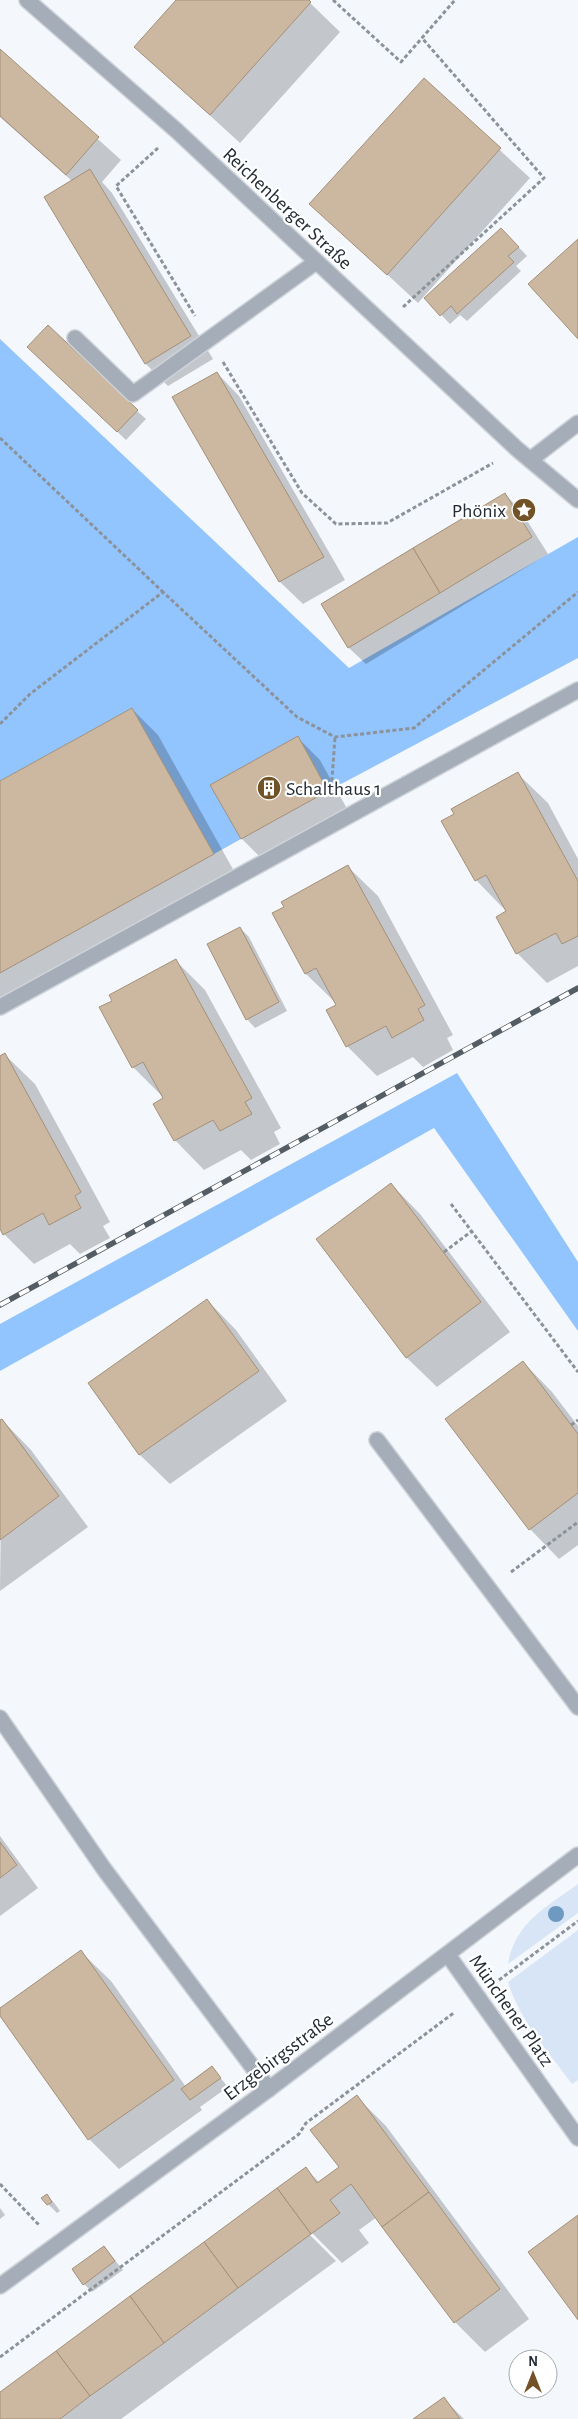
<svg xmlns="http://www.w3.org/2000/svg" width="578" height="2419" viewBox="0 0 578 2419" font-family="'Alegreya Sans',sans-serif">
<rect width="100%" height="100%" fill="#f4f8fd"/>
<g fill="#d7e5f7">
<path d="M578,1884V1913L508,1964C515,1922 547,1907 578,1884Z"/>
<path d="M578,1930V2080L572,2084C548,2051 520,2021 508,1982Z"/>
</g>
<g fill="#92c4fd">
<path d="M0,339L349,668L578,537V658L328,791L298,737L211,785L241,839L214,854L132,708L0,781Z"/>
<path d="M457,1073L578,1262V1331L434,1128L0,1371V1324Z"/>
</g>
<g fill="#0003">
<path d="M177,0H307L340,32L240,143L135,47Z"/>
<path d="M0,51L121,160L102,182L112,193L213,359L168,386L146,364L45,197L72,181L0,117Z"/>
<path d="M424,80L530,178L418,303L311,204Z"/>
<path d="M510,238L527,256L516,266L521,271L467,321L460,315L450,324L426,299Z"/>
<path d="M37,356L137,411L146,419L126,440Z"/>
<path d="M217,373L239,396L345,580L303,604L280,582L174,397Z"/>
<path d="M505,494L521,511L548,554L366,664L349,648L323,604Z"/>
<path d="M132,709L158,735L239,880L0,1014V782Z"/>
<path d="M298,738L320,760L350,814L264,861L242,839L212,786Z"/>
<path d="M518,774L548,803L578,859V966L547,983L517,953L497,917L507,912L476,880Z"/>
<path d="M348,867L378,896L453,1035L447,1038L453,1050L423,1067L413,1057L377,1076L347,1046L338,1005L306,974L273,914Z"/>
<path d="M240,928L249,937L287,1011L255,1028L247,1019Z"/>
<path d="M176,961L205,990L281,1128L274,1132L280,1144L251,1160L241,1150L204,1170L175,1140L165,1099L133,1067L113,1001Z"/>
<path d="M5,1055L35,1084L110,1222L103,1226L110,1238L80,1254L70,1244L34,1264L4,1234L0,1227V1057Z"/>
<path d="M391,1184L420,1214L510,1332L437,1387L407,1358L318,1240Z"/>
<path d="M207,1300L236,1330L287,1401L170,1484L140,1455L89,1384Z"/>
<path d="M523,1362L552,1392L578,1426V1545L559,1559L530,1529Z"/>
<path d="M2,1420L31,1450L88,1527L0,1591Z"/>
<path d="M0,1836L38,1888L0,1916Z"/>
<path d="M81,1952L111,1981L186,2087L212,2068L228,2087L200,2107L202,2110L119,2169L89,2139L0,2014V2009Z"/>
<path d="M356,2096L386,2126L529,2319L485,2352L455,2322L377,2217L359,2230L369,2243L342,2263L312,2233H308L336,2261L121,2419H0V2394L305,2168L320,2183L340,2168Z"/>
<path d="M47,2195L55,2204L60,2211L57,2213L48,2204L43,2198Z"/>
<path d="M0,2208L5,2215L0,2219Z"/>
<path d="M104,2247L123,2270L92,2292L84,2284Z"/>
<path d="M444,2399L464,2419H415Z"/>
</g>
<g fill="#ccb8a0" stroke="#a49079">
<path d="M176,0H309L311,2L210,115L134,47Z"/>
<path d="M0,49L99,137L66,175L0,116Z"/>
<path d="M424,78L501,148L387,275L309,204Z"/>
<path d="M90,169L191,336L145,364L44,197Z"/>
<path d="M501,228L519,247L508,256L514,262L457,314L451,306L440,316L424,298Z"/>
<path d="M578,239V339L528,284Z"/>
<path d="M48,325L138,410L117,432L27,347Z"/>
<path d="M217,372L324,557L279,582L172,397Z"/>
<path d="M505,493L532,537L440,593L413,548Z"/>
<path d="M413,548L440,593L348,648L321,604Z"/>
<path d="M132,708L214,854L0,973V781Z"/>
<path d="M298,736L328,791L241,839L210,785Z"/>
<path d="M518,772L578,881V936L562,944L556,933L516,954L496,917L506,911L486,875L475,881L441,821L454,814L451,809Z"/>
<path d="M348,865L425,1005L418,1009L424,1020L392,1038L386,1026L346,1047L326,1010L336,1005L316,968L305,974L272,913L284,907L281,902Z"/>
<path d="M240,927L279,1002L246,1020L207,944Z"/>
<path d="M176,959L252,1098L245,1102L252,1114L220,1131L213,1120L174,1141L153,1104L163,1098L143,1062L132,1068L99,1007L112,1001L109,995Z"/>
<path d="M5,1053L81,1192L75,1196L81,1208L49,1225L43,1213L3,1235L0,1229V1056Z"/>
<path d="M391,1183L481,1302L406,1358L316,1239Z"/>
<path d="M207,1299L259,1371L139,1455L88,1383Z"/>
<path d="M523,1361L578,1434V1493L529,1530L445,1419Z"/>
<path d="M2,1419L59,1496L0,1540V1420Z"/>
<path d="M0,1842L17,1865L0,1878Z"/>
<path d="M81,1950L174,2080L88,2140L0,2016V2008Z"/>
<path d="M212,2066L221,2078L190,2100L181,2089Z"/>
<path d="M357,2095L429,2192L382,2227L351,2184L330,2200L340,2213L311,2234L277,2188L306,2167L317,2183L339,2167L310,2130Z"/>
<path d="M277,2188L311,2234L238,2288L204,2242Z"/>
<path d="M429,2192L500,2289L454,2323L382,2227Z"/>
<path d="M47,2194L52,2202L47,2205L41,2198Z"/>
<path d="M578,2215V2320L528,2252Z"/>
<path d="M204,2242L238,2288L164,2343L130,2296Z"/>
<path d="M104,2246L115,2261L83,2285L72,2269Z"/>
<path d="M130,2296L164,2343L90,2396L56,2351Z"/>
<path d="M56,2351L90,2396L60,2419H0V2392Z"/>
<path d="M444,2397L460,2419H413Z"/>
</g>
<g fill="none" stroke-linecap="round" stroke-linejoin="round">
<g stroke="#ced3d9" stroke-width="18">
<g id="minor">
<path d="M27,0L177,131L517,449L578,500"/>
<path d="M75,338L133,394L316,262"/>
<path d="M530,460L578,423"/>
<path d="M0,1007L578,690"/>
<path d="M377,1440L578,1707"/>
<path d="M0,1718L104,1869L269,2089"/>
<path d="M448,1955L578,2138"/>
<path d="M0,2286L269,2089L578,1855"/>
</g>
</g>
<g stroke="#8c9299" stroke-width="3" stroke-dasharray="4 2.5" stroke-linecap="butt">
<path d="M333,0L401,62L455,0"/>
<path d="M158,148L116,186L195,316"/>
<path d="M403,307L544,178L422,38"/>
<path d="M223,362L302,493L336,524L387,523L493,463"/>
<path d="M0,438L163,592"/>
<path d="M0,724L30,694L163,592L297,717L335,737L414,728L578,592"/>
<path d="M331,794L335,737"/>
<path d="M451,1204L578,1372"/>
<path d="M444,1252L472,1231"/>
<path d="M571,1425L578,1420"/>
<path d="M511,1572L578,1522"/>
<path d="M499,1980L578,1921"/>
<path d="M0,2184L39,2225"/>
<path d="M0,2357L299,2134L306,2123L455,2012"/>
</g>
<use href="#minor" stroke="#a5aeb8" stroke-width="15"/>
<g stroke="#545c64" stroke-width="5.5">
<path id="rail" d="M0,1305L578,988"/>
</g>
<use href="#rail" stroke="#fff" stroke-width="4" stroke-dasharray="11" stroke-linecap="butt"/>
</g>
<circle fill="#6e99c0" cx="556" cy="1914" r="8"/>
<defs>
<g id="sight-disc" transform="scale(1.25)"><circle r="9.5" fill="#725328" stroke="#fff"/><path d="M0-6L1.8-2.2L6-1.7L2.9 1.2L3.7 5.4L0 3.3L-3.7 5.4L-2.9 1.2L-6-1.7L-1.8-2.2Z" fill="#fff"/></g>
<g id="building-disc" transform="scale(1.25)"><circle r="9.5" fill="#725328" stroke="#fff"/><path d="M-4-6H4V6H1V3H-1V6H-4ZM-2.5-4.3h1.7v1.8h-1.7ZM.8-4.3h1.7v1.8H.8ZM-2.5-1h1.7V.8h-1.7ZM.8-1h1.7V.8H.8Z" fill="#fff"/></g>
</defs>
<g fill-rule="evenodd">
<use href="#sight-disc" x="524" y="510"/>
<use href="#building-disc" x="269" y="788"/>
</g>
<g text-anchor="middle" stroke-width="4.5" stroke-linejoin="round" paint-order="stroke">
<g font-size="20" fill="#232b34" stroke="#fff">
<text transform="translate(288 208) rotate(43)" y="7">Reichenberger Straße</text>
<text transform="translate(512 2010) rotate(55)" y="7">Münchener Platz</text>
<text transform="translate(278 2056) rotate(-37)" y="7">Erzgebirgsstraße</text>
</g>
<g font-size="20" fill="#232b34" stroke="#fff" text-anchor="end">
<text x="506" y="517">Phönix</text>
<text x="286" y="795" text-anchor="start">Schalthaus 1</text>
</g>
</g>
<g transform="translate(533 2374)"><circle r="24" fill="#ffffff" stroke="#a7aaae"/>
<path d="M0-4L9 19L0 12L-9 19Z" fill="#725328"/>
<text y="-8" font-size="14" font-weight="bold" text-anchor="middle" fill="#232b34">N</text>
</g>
</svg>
